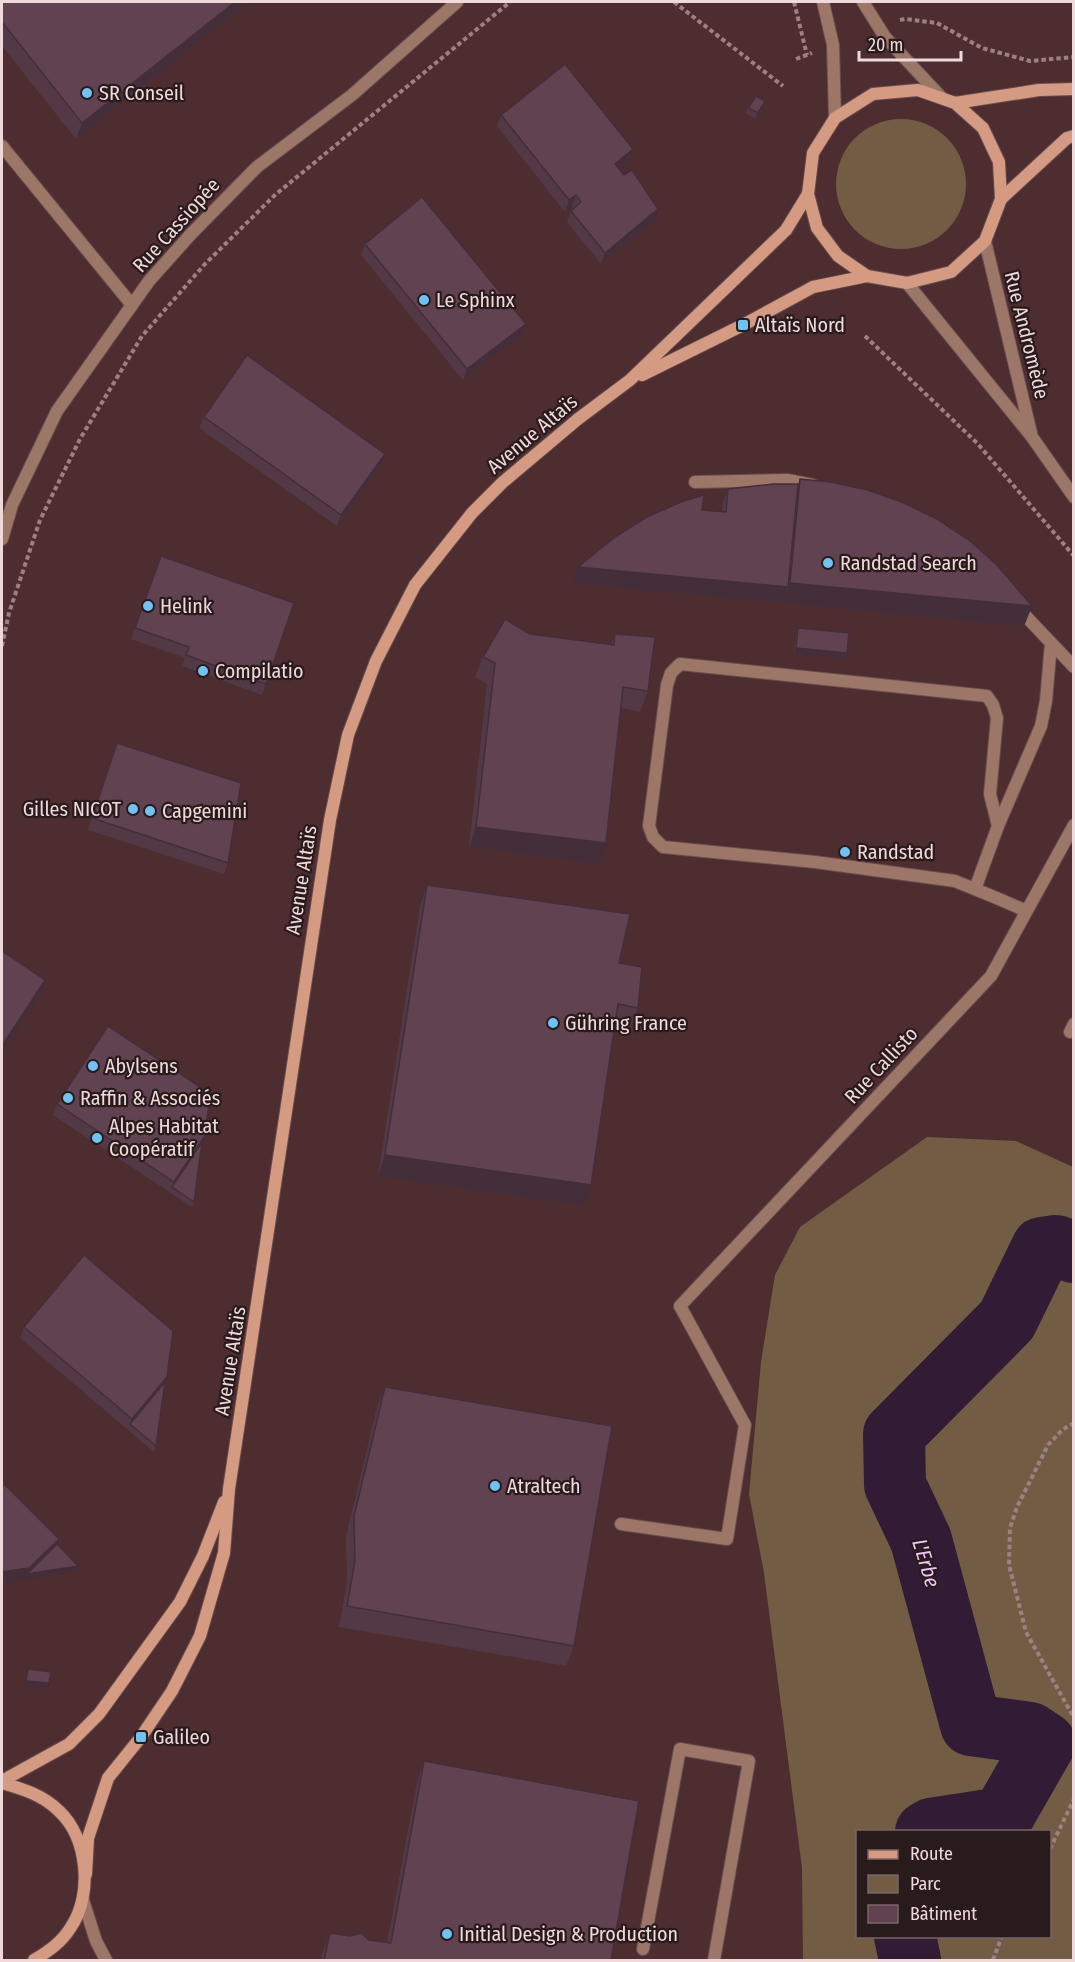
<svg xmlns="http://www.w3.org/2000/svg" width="1075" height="1962" viewBox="0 0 1075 1962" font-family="'Fira Sans Condensed',sans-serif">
<rect width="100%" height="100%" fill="#4d2d2f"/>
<g fill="#725d44" fill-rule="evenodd">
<circle cx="901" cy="184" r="65"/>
<path d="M927,1137L1016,1141L1073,1167V1960H803L802,1868L764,1573L749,1494L761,1362L775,1275L800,1227ZM858,1832H1050V1936H858Z"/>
</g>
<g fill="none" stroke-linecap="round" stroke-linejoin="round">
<g stroke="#311b35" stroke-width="62">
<path d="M926,1832L931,1829L1002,1818L1045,1743L1030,1733L971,1725L921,1540L895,1485L894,1434L1007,1320L1042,1248L1056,1246L1074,1252"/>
<path d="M905,1936L910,1960"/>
</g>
<g stroke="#6a4c4e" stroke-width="14">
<g id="lane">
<path d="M2,146L132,305"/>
<path d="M695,482L788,480L813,485"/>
<path d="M1017,607L1074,667"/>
<path d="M998,826L1041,726L1046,701L1051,643"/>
<path d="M975,889L998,826L990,794L997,718L993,705L987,696L680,664L671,673L667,685L649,826L653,837L663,847L815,862L955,881C979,891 1003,900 1026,911"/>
<path d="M1070,1032L1074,1024"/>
<path d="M621,1524L727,1539L745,1425L680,1306"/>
<path d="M643,1949L680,1749L749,1761L714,1960"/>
</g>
</g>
<g stroke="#6a4c4e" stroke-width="14">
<g id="street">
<path d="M823,2L833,45L835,118"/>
<path d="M863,2L885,37L942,98"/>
<path d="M985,241L1031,433"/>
<path d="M907,283L1032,437L1074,497"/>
<path d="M2,539L12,505L57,411L149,281L191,234L257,167L352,95L457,2"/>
<path d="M680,1306L991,976L1074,825"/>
<path d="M83,1900L96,1941L106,1960"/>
</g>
</g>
<g stroke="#6a4c4e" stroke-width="14">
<g id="secondary">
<path d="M955,103L983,128L999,162L1001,199L985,241L951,272L907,283L867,276L838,256L817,228L808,194L813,153L835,118L873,94L918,90L955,103L1039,90L1074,89"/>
<path d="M1001,199L1067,138L1074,136"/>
<path d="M642,375L743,325L813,287L867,276"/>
<path d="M2,1781L69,1744L99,1714L180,1602L203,1556L224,1502"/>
<path d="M2,1783C23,1789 43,1795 59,1811C88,1838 93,1894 71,1927C62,1942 49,1951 34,1960"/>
<path d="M86,1874L88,1838L108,1778L141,1737L172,1691L200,1636L224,1553L229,1489L330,820L348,735L376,661L415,585L472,513L503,482L578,419L630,380L786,230L808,194"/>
</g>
</g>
<g stroke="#9c8183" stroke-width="4" stroke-dasharray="4.5 3" stroke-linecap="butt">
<path d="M674,2L783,86"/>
<path d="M794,2L807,55"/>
<path d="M900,20L905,19L937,23L982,48L1030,61L1074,57"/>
<path d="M796,59L812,53"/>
<path d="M865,336L977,443L1074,556"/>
<path d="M2,646L9,613L40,520L80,439L142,336L205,264L275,195L510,2"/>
<path d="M1074,1423L1062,1430L1048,1445L1017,1507L1010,1528L1009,1565L1026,1632L1074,1718"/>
<path d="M1050,1849L1074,1799"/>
<path d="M993,1960L1002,1936"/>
</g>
<use href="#lane" stroke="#9c7768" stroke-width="12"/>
<use href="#street" stroke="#9c7768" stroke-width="12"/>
<use href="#secondary" stroke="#d59b82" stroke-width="12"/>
</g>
<g fill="#533946">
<path d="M2,2H249L76,139L2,46Z"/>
<path d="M765,101L763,106L755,119L746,113L748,108Z"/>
<path d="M501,115L633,149L629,160L619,169L654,221L601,264L567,222L571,211L573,209L572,206L565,212L497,126Z"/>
<path d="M365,244L526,324L522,335L463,380L361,255Z"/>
<path d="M204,417L381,465L337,526L199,428Z"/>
<path d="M800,479L1032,606L1024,626L572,583L702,510L722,512V505L728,489L798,484Z"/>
<path d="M161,556L294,603L262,695L182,666L185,658L131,639Z"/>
<path d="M798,628L847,653L845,659L794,654L796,634Z"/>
<path d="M530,634L611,645L615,634L648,691L640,712L621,708L599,864L469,847L487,684L475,677L483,657Z"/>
<path d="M113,754L228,863L224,874L88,830Z"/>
<path d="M427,885L619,963L638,1008L630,1028L615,1025L584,1206L378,1176L420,906Z"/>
<path d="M57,1104L202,1142L194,1202L192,1207L53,1115Z"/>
<path d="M24,1327L165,1382L156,1446L154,1452L20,1338Z"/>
<path d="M385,1387L574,1646L566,1666L339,1627L347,1581L346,1536L377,1407Z"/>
<path d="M424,1761L611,1960H321L322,1954L330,1933L387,1943L417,1782Z"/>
</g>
<g fill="#432e39">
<path d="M235,2H249L76,139L82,123Z"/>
<path d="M765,101L763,106L755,119L758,113Z"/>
<path d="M633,149L629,160L611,175L615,164Z"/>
<path d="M576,195L572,206L565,212L569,200Z"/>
<path d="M658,209L654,221L601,264L605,253Z"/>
<path d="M526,324L522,335L463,380L467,369Z"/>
<path d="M385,454L381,465L337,526L341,515Z"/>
<path d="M578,567L788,587L783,603L572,583Z"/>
<path d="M790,583L1032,606L1024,626L783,603Z"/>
<path d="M796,648L847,653L845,659L794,654Z"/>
<path d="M476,827L606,843L599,864L469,847Z"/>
<path d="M45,980L39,996L2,1053V1046Z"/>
<path d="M204,1137L200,1148L172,1187L174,1182Z"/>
<path d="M385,1155L591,1185L584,1206L378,1176Z"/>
<path d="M167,1377L163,1388L130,1424L132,1419Z"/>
<path d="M59,1539L55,1550L78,1566L76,1572L2,1583V1572Z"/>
<path d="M26,1681L49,1683L47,1689L24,1686Z"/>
</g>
<g fill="#604251" stroke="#432e39" stroke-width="1.5">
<path d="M2,2H235L82,123L2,22Z"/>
<path d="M565,64L633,149L615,164L624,175L632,170L658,209L605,253L571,211L581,202L576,195L569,200L501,115Z"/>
<path d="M756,96L765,101L758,113L748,108Z"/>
<path d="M422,197L526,324L467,369L365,244Z"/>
<path d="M247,355L385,454L341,515L204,417Z"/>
<path d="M800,479L831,482L868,490L904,503L937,519L969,540L997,565L1032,606L790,583Z"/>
<path d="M773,484H798L788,587L578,567L615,537L647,517L681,502L704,495L702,510L726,512L728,489Z"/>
<path d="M161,556L294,603L266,684L186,655L189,647L135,628Z"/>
<path d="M505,619L530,634L614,645L615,634L655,637L648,691L623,687L606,843L476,827L495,663L483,657Z"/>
<path d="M798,628L849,633L847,653L796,648Z"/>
<path d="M117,743L241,783L228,863L92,818Z"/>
<path d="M427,885L630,914L619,963L642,967L638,1008L618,1004L591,1185L385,1155Z"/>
<path d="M2,951L45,980L2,1046Z"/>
<path d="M108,1026L211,1094L204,1137L174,1182L57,1104Z"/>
<path d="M202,1142L194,1202L172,1187Z"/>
<path d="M84,1255L173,1331L167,1377L132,1419L24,1327Z"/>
<path d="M165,1382L156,1446L130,1424Z"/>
<path d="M385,1387L612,1426L574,1646L347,1606L355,1561L354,1516Z"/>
<path d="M4,1484L59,1539L29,1568L2,1572V1487Z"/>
<path d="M57,1544L78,1566L27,1574Z"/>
<path d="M28,1669L51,1672L49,1683L26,1681Z"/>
<path d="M424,1761L639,1801L611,1960H324L330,1933L350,1936L361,1933L369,1940L391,1943Z"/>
</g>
<g fill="#6fc2f4" stroke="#291a1b" stroke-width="2">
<circle cx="87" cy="93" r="6"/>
<circle cx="424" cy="300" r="6"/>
<rect x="737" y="319" width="12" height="12" rx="3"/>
<circle cx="828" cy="563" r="6"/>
<circle cx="148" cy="606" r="6"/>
<circle cx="203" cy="671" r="6"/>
<circle cx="133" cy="809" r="6"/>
<circle cx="150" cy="811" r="6"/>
<circle cx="845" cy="852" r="6"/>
<circle cx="553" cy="1023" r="6"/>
<circle cx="93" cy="1066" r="6"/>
<circle cx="68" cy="1098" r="6"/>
<circle cx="97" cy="1138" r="6"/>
<circle cx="495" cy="1486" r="6"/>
<rect x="135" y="1731" width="12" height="12" rx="3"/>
<circle cx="447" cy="1934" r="6"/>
</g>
<g text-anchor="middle" stroke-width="4.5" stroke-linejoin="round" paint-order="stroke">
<g font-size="20" fill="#efd9da" stroke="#291a1b" text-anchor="start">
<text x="99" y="100">SR Conseil</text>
<text x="436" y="307">Le Sphinx</text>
<text x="755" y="332">Altaïs Nord</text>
<text x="840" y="570">Randstad Search</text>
<text x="160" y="613">Helink</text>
<text x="215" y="678">Compilatio</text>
<text x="121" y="816" text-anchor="end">Gilles NICOT</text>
<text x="162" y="818">Capgemini</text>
<text x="857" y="859">Randstad</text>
<text x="565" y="1030">Gühring France</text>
<text x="105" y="1073">Abylsens</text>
<text x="80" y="1105">Raffin &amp; Associés</text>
<text x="109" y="1133">Alpes Habitat<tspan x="109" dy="23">Coopératif</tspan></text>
<text x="507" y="1493">Atraltech</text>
<text x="153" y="1744">Galileo</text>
<text x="459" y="1941">Initial Design &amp; Production</text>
</g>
<g font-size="20" fill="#efd9da" stroke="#291a1b">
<text transform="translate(176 225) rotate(-48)" y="7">Rue Cassiopée</text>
<text transform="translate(1027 335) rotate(76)" y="7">Rue Andromède</text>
<text transform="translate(532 434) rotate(-40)" y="7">Avenue Altaïs</text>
<text transform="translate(301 880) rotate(-81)" y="7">Avenue Altaïs</text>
<text transform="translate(881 1065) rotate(-47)" y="7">Rue Callisto</text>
<text transform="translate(230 1361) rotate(-81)" y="7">Avenue Altaïs</text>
</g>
<g font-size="21" font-style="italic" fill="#efc3f8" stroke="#291a1b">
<text transform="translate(926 1563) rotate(73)" y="7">L'Erbe</text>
</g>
</g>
<rect width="1075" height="1962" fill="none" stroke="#efd9da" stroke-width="6"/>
<rect x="856" y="1830" width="195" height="108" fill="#291a1b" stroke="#786667" stroke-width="1.5"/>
<rect x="868" y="1850" width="30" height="9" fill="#d59b82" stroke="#786667" stroke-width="1.5"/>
<text x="910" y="1860" font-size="18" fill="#efd9da">Route</text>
<rect x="868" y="1875" width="30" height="18" fill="#725d44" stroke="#786667" stroke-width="1.5"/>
<text x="910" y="1890" font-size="18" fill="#efd9da">Parc</text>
<rect x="868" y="1905" width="30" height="18" fill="#604251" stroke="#786667" stroke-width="1.5"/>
<text x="910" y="1920" font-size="18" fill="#efd9da">Bâtiment</text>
<path d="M859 51v9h102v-9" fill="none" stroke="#efd9da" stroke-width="3"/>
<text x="868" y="51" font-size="18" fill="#efd9da" stroke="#291a1b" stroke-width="4.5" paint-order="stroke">20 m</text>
</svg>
